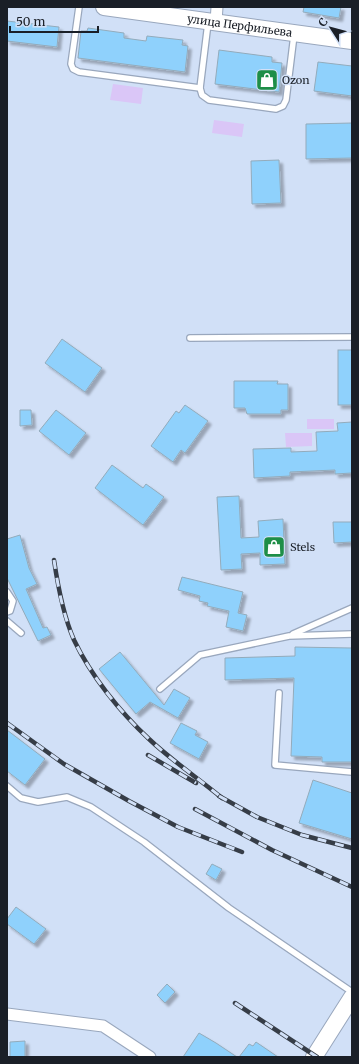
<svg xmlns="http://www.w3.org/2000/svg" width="359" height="1064" viewBox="0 0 359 1064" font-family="Merriweather,serif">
<defs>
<filter id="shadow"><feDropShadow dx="3.5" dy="3.5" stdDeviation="1" flood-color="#0004"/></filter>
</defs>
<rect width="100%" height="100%" fill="#d1e0f7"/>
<g fill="#dac6f7">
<path d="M113,84L143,88L141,104L110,100Z"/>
<path d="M214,120L244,124L242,137L212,133Z"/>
<rect x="307" y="419" width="27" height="10"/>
<path d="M285,433H312V446L286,447Z"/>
</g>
<g fill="#8fd1fc" stroke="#93abbb" filter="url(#shadow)">
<path d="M304,7H341L339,18L303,12Z"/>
<path d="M7,21L59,27L57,47L7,41Z"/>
<path d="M88,28L124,33V38L146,41L147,36L183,40L182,45L188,46L185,72L78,58L81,31H87Z"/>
<path d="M219,50L272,57V62L282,63L279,92L215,84Z"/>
<path d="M318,62L352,66V96L314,91Z"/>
<path d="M352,123V158L306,159V124Z"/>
<path d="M279,160L281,203L252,204L251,161Z"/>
<path d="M62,339L102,368L85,392L45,363Z"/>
<rect x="338" y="350" width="14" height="55"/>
<path d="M234,381H278L277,384H288V410H281V414H247L245,408H234Z"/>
<path d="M185,405L208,421L185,453L181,450L173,462L151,446L176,411L179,413Z"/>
<path d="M20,410H31L32,425L20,426Z"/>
<path d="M56,410L86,433L69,455L39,431Z"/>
<path d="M352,422V473L335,474V470L290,472V476L254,478L253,449L291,448V452L317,451L316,432L338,431L337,423Z"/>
<path d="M112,465L143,488L146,484L164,497L143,525L95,488Z"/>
<path d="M239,496L241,538L259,537L258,521L283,519L285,564L260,565V553L241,554L242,569L221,570L217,497Z"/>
<path d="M333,522H352V542L334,543Z"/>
<path d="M20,535L29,568L37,584L26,589L43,628L47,627L51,635L38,641L7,578V539Z"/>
<path d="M182,577L243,592L238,613L247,615L243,631L226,627L229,611L207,606L208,603L199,601L200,596L178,590Z"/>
<path d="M295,647L352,648V762H322V757L291,756L294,678L225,680V658L295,656Z"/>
<path d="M120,652L164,705L174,689L190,698L178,718L150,702L136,714L99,669Z"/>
<path d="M181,723L197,731L195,735L208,742L199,759L170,743Z"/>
<path d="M7,730L45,759L25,785L7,771Z"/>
<path d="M313,780L352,793V839L299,823Z"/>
<path d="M212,864L222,869L216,880L206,874Z"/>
<path d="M16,907L46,929L34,944L7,924V919Z"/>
<path d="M167,984L175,992L165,1003L157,995Z"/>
<path d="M199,1033L216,1043L237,1057H183Z"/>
<path d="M25,1041V1057H10V1042Z"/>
<path d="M256,1042L278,1057H239L249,1044L253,1046Z"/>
</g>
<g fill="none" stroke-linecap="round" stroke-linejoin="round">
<g stroke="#99a7bd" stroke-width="8">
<g id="lane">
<path d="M79,7L71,64L73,69L79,72L200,88"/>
<path d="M208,23L200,88L202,95L209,100L276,109L283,106L286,100L294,35"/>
<path d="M190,338L352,337"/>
<path d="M7,592L13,601L10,611L7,612"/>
<path d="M7,621L21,633"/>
<path d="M293,634L352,608"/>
<path d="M160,689L200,655L289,636L352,634"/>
<path d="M279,693L275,765L352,772"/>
<path d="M7,786L21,798L38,802L67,797L91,807L144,842L229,908L352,992"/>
</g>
</g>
<g stroke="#99a7bd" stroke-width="13">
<g id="street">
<path d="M216,22L217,7"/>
<path d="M7,1014L103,1026L150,1057"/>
</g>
</g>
<g stroke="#99a7bd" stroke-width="18">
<g id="secondary">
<path id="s1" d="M104,7L352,41"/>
<path d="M314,1057L352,997"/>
</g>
</g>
<use href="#lane" stroke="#fff" stroke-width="5.5"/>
<use href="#street" stroke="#fff" stroke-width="11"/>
<use href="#secondary" stroke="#fff" stroke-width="16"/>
<g stroke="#363d47" stroke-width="4.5">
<g id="rail">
<path d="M54,560C58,587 63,615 74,640C91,676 120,712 149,739C171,760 198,778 222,798"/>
<path d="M7,723L64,764L129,801L178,827L242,852"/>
<path d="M148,755L196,783"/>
<path d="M219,796L257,817L302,835L352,848"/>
<path d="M195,809L272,850L352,887"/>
<path d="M235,1003L317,1057"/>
</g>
</g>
<use href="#rail" stroke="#d1e0f7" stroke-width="3" stroke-dasharray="9" stroke-linecap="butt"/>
</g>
<defs>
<g id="shop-square" transform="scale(1.15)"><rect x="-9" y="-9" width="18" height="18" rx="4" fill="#1e8e47" stroke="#d1e0f7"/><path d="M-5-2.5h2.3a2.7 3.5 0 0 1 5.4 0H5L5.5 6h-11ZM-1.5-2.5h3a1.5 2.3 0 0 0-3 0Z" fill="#fff"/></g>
</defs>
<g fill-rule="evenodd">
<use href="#shop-square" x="267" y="80"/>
<use href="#shop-square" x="274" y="547"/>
</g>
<g text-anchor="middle" stroke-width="3" stroke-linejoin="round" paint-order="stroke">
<g font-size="11" fill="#1a1f27" stroke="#d1e0f7">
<text dy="4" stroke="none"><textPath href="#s1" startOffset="137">улица Перфильева</textPath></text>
</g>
<g font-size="11" fill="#1a1f27" stroke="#d1e0f7" text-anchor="start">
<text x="282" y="84">Ozon</text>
<text x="290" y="551">Stels</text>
</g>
</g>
<rect width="359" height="1064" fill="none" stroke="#1a1f27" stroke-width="16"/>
<g transform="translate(331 28) rotate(306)" stroke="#d1e0f7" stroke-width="3" paint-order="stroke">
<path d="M0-3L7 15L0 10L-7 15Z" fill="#1a1f27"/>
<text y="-6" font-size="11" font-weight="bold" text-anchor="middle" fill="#1a1f27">С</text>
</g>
<path d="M10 26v6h88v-6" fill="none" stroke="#1a1f27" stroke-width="2"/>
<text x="16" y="26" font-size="12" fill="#1a1f27" stroke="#d1e0f7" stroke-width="3" paint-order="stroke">50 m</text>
</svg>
